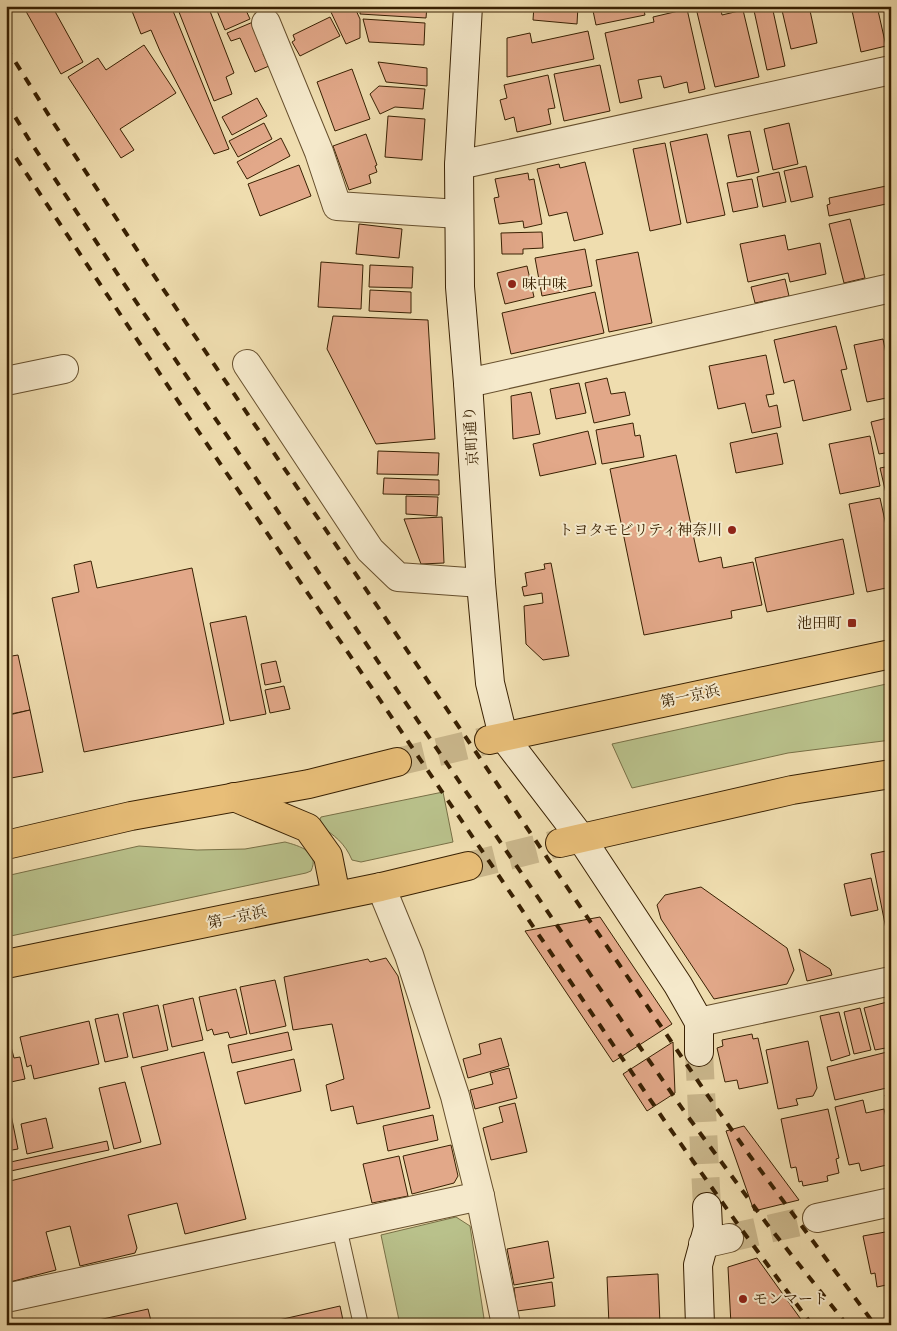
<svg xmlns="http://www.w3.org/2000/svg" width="897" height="1331" viewBox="0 0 897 1331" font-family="'IM FELL English','Noto Serif JP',serif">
<rect width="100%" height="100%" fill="#efddaf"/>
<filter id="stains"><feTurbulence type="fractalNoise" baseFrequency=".004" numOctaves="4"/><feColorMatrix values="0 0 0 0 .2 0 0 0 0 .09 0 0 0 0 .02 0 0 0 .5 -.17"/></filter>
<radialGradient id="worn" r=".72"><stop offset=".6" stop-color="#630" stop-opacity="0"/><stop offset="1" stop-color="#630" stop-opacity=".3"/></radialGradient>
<g fill="#b9c18b" stroke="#787046">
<path d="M891,683V740L788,753L632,788L612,744Z"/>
<path d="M443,792L453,842L361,862L352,860C345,843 334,835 320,826L319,821L321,817Z"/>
<path d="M285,842C300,846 320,852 311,871L306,873L6,937V876L139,846L197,850L245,849Z"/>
<path d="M456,1217L470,1226L485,1325H400L381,1235Z"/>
</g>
<g fill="#e2a889" stroke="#382002">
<path d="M23,6H52L83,62L61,74Z"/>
<path d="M130,6H171L229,149L214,154L160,51L151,30L141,34Z"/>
<path d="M195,6H208L234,73L226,77L232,94L214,101L179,12Z"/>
<path d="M215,6H244L250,19L225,30Z"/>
<path d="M335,6H354L360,19V38L346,44L330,10L336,8Z"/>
<path d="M361,6H427L426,18L360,14Z"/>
<path d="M534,6H578L577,24L533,20Z"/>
<path d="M592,6H643L645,15L596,25Z"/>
<path d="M705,6H720L722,15L743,10L759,77L715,87L696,8Z"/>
<path d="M753,6H772L785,66L767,70Z"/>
<path d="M781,6H809L817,43L791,49Z"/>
<path d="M851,6H877L886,46L861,52Z"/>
<path d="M687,9L705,89L689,93L687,82L664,88L661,76L638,80L642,98L620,103L605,33L654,22L653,17Z"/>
<path d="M330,17L340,36L300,56L292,42L295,40L293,35Z"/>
<path d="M363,19L425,23L424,45L369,42Z"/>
<path d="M253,22L267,51L263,54L269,66L255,72L240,38L231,41L227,33Z"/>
<path d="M588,31L594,59L507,77V38L530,33L532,43Z"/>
<path d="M144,45L176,93L120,129L134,150L121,158L68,77L98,58L106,70Z"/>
<path d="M378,62L427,68V86L386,82Z"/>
<path d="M600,65L610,111L564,121L554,74Z"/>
<path d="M352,69L370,119L335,131L317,82Z"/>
<path d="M548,75L555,108L548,109L551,124L517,132L514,117L505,120L500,100L507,98L504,85Z"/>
<path d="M379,86L425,89L423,109L395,107L380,114L370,94Z"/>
<path d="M257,98L267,116L232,135L222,117Z"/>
<path d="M388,116L425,119L422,160L385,157Z"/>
<path d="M264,123L272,139L238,157L229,141Z"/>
<path d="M789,123L798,164L773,170L764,129Z"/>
<path d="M750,131L759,172L737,177L728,135Z"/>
<path d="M366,134L377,165L375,166L377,172L369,175L371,183L349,190L333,146Z"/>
<path d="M707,134L725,215L687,223L670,142Z"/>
<path d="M281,138L290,156L247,179L237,162Z"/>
<path d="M665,143L681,224L650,231L633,149Z"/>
<path d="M585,162L603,234L574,241L567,212L549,216L537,169L559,164L560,168Z"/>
<path d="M299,165L311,196L260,216L248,184Z"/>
<path d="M806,166L813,197L791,202L784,171Z"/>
<path d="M779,172L786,202L763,207L757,177Z"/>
<path d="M528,173L529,180L534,179L542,224L524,228L523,221L499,224L494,198L499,197L495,179Z"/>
<path d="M752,179L758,207L733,212L727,183Z"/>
<path d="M891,185V203L829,216L827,205L830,204L829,198Z"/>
<path d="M850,219L865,278L844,283L829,224Z"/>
<path d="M359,224L402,229L399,258L356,254Z"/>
<path d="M542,232L543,248L523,249V254H502L501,233Z"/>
<path d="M785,235L788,250L820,243L826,274L790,282L788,273L748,282L740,244Z"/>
<path d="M585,249L592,286L542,296L535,258Z"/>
<path d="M638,252L652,323L609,332L596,260Z"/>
<path d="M321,262L363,265L361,309L318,307Z"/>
<path d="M370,265L413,267L412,288L369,287Z"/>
<path d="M527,266L534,297L505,304L497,273Z"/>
<path d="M785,279L789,296L755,303L751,287Z"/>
<path d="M370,290L411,292V313L369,311Z"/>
<path d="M595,292L604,333L511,354L502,313Z"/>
<path d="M333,316L428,320L435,439L376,444L327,349Z"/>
<path d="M836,326L847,369L841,370L851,410L803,421L794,380L784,383L774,340Z"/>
<path d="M883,339L887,358L891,357V397L867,402L854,345Z"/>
<path d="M766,355L774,394L766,395L769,407L777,405L781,427L752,433L745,403L718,409L709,366Z"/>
<path d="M607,378L611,394L625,392L630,415L594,423L585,383Z"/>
<path d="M579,383L586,413L556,419L550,389Z"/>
<path d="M531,392L540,434L513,439L511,396Z"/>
<path d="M891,417V452L879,454L871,422Z"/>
<path d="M633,423L635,436L640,435L644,457L602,464L596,430Z"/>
<path d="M588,431L596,464L540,476L533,444Z"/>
<path d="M777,433L783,464L736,473L730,443Z"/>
<path d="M870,436L880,486L840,494L829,444Z"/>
<path d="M378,451L439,453L438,475L377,474Z"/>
<path d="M676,455L699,562L721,557L723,568L753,562L762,605L731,611L732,618L644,635L610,469Z"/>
<path d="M891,466V515L880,468Z"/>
<path d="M384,478L439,480V495L383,494Z"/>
<path d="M406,496L438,497L437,516L406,514Z"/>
<path d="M880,498L891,548V587L867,592L849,504Z"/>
<path d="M442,517L444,563L421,564L404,519Z"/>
<path d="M843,539L854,594L767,612L755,558Z"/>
<path d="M91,561L97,588L192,568L224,724L84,752L52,598L79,592L74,565Z"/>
<path d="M551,563L569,656L543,660L526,644L524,606L543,603L542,593L524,596L522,587L527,586L525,573L545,569L544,564Z"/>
<path d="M246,616L266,714L230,721L210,623Z"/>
<path d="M18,655L30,710L6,715V657Z"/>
<path d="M276,661L281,682L265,685L261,664Z"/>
<path d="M284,686L290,709L270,713L265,690Z"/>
<path d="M30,710L43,772L6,779V725L11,724L9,715Z"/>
<path d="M891,850V933L886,929L871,854Z"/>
<path d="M871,878L878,910L851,916L844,884Z"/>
<path d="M701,887L787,948L794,970L787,984L714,999L661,919L657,905L665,895Z"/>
<path d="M600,917L672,1024L613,1062L525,931Z"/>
<path d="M799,949L830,969L832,975L807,981Z"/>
<path d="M386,958L398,976L430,1108L357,1124L353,1106L331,1111L326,1085L344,1079L332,1024L293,1030L284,977L368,959L370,962Z"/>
<path d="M275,980L286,1026L250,1034L240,987Z"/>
<path d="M236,989L247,1034L230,1038L228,1032L214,1035L212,1029L207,1031L199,997Z"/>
<path d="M193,998L203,1040L172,1047L163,1005Z"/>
<path d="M891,1001V1047L875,1050L864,1008Z"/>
<path d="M158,1005L168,1050L133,1058L123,1013Z"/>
<path d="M860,1008L871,1050L854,1054L844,1012Z"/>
<path d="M839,1012L850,1055L831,1061L820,1016Z"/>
<path d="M118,1014L128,1057L105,1062L95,1019Z"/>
<path d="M89,1021L99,1064L34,1079L31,1065L27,1067L20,1037Z"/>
<path d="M288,1032L292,1050L232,1063L228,1045Z"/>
<path d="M752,1034L753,1039L758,1038L768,1083L739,1089L737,1080L725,1082L717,1048L723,1046L722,1040Z"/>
<path d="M501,1038L509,1066L468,1078L463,1059L481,1054L479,1044Z"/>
<path d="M6,1039H9L14,1058L20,1057L25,1079L6,1083Z"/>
<path d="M808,1041L817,1088L813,1096L796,1099L798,1105L778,1109L766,1050Z"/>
<path d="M673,1042L675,1093L647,1111L623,1074Z"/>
<path d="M891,1051V1087L835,1100L827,1067Z"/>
<path d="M204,1052L246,1219L185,1234L177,1203L128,1215L137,1248L135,1253L80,1266L70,1226L46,1232L56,1270L6,1283V1182L161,1144L141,1067Z"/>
<path d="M294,1059L301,1091L245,1104L237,1072Z"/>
<path d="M509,1068L517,1098L475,1109L470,1090L493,1084L490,1073Z"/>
<path d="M125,1082L141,1142L114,1149L99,1088Z"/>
<path d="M891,1093V1118L885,1095Z"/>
<path d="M6,1095H7L18,1149L6,1151Z"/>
<path d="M863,1100L866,1113L884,1109L891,1138V1164L861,1171L859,1163L849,1165L835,1107Z"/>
<path d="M515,1103L527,1152L491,1160L483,1128L503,1122L499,1107Z"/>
<path d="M828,1109L839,1158L836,1159L839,1173L827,1176L828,1181L803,1186L802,1181L799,1182L796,1167L791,1168L781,1119Z"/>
<path d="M433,1115L438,1140L388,1151L383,1126Z"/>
<path d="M46,1118L53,1148L27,1154L21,1124Z"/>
<path d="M744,1126L799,1200L754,1211L726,1131Z"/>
<path d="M107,1141L109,1150L6,1172V1163Z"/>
<path d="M451,1145L458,1176L454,1183L412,1194L403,1156Z"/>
<path d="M399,1156L408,1196L372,1203L363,1164Z"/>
<path d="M891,1231V1284L877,1287L875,1273L871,1274L863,1236Z"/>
<path d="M548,1241L554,1278L514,1285L507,1249Z"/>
<path d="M757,1258L805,1325H731L728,1267Z"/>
<path d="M658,1274L660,1325H609L607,1277Z"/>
<path d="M552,1282L555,1306L517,1311L514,1288Z"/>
<path d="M340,1306L344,1325H257Z"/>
<path d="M148,1309L152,1325H76Z"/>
</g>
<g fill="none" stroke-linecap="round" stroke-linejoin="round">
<path stroke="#cab78c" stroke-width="28" stroke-dasharray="28 14" stroke-linecap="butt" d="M729,1238L817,1218"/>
<path stroke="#cab78c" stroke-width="28" stroke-dasharray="28 14" stroke-linecap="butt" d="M699,1052L707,1207"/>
<g stroke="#cab78c" stroke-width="28" stroke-dasharray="28 14" stroke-linecap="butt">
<path d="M397,762L489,740"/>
<path d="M468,866L560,843"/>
</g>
<g stroke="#664f2d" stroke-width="16">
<path id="lane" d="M339,1227L361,1325"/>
</g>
<g stroke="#664f2d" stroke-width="30">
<g id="street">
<path d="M266,23L319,152L337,206L459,214"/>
<path d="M459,165L891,70"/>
<path d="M247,364L370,550L398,577L481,583"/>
<path d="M6,381L64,369"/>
<path d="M468,383L891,288"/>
<path d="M381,887L409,955L455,1096L480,1196L506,1325"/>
<path d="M699,1022L891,981"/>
<path d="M817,1218L891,1202"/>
<path d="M703,1244L729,1238"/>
<path d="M6,1298L480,1196"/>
</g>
</g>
<g stroke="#382002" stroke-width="30">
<g id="secondary">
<path d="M468,6L459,165L460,287L468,383L481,583L490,683L503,736L581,838L678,985L699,1022V1052"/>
<path d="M700,1325L698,1265L708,1228L707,1207"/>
</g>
</g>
<g stroke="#382002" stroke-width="30">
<g id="highway">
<path d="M489,740L891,654"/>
<path d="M234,797L308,828L328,856L336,896"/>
<path d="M560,843L792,790L891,774"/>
<path d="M6,845L131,816L309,784L397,762"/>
<path d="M6,964L381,887L468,866"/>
</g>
</g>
<use href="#lane" stroke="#f5e9cb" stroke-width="14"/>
<use href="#street" stroke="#f5e9cb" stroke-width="28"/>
<use href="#secondary" stroke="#f5e9cb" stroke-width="28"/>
<use href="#highway" stroke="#e8be78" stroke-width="28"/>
<g stroke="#382002" stroke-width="4" stroke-dasharray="9 9" stroke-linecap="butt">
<path d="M6,47L53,122L147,265L706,1093L750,1156L875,1325"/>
<path d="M6,102L28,138L122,281L255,477L399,693L624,1024L686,1114L767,1224L847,1325"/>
<path d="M6,143L188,416L666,1123L739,1226L812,1325"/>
</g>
</g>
<g fill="#8f2418" stroke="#f5e9cb" stroke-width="2">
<circle cx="512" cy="284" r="5"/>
<circle cx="732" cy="530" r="5"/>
<rect x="847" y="618" width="10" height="10" rx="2.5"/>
<circle cx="743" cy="1299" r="5"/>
</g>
<g text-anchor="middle" stroke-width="4" stroke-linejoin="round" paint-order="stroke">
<g font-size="15" fill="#382002" stroke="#f5e9cb" text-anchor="start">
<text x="522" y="289">味中味</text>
<text x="722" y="535" text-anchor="end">トヨタモビリティ神奈川</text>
<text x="842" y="628" text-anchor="end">池田町</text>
<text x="753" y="1304">モンマート</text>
</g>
<g font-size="15" fill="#382002" stroke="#f5e9cb">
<text transform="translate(471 436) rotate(-94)" y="5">京町通り</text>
<text transform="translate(690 696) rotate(-12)" y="5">第一京浜</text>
<text transform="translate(237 917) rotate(-12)" y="5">第一京浜</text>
</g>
</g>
<rect width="897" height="1331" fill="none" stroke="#efddaf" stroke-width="25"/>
<rect x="8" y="8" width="882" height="1316" fill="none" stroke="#382002" stroke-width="2.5"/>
<rect x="12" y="12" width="872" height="1306" fill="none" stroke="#382002"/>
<rect width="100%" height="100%" filter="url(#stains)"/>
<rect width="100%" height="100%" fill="url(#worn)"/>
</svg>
